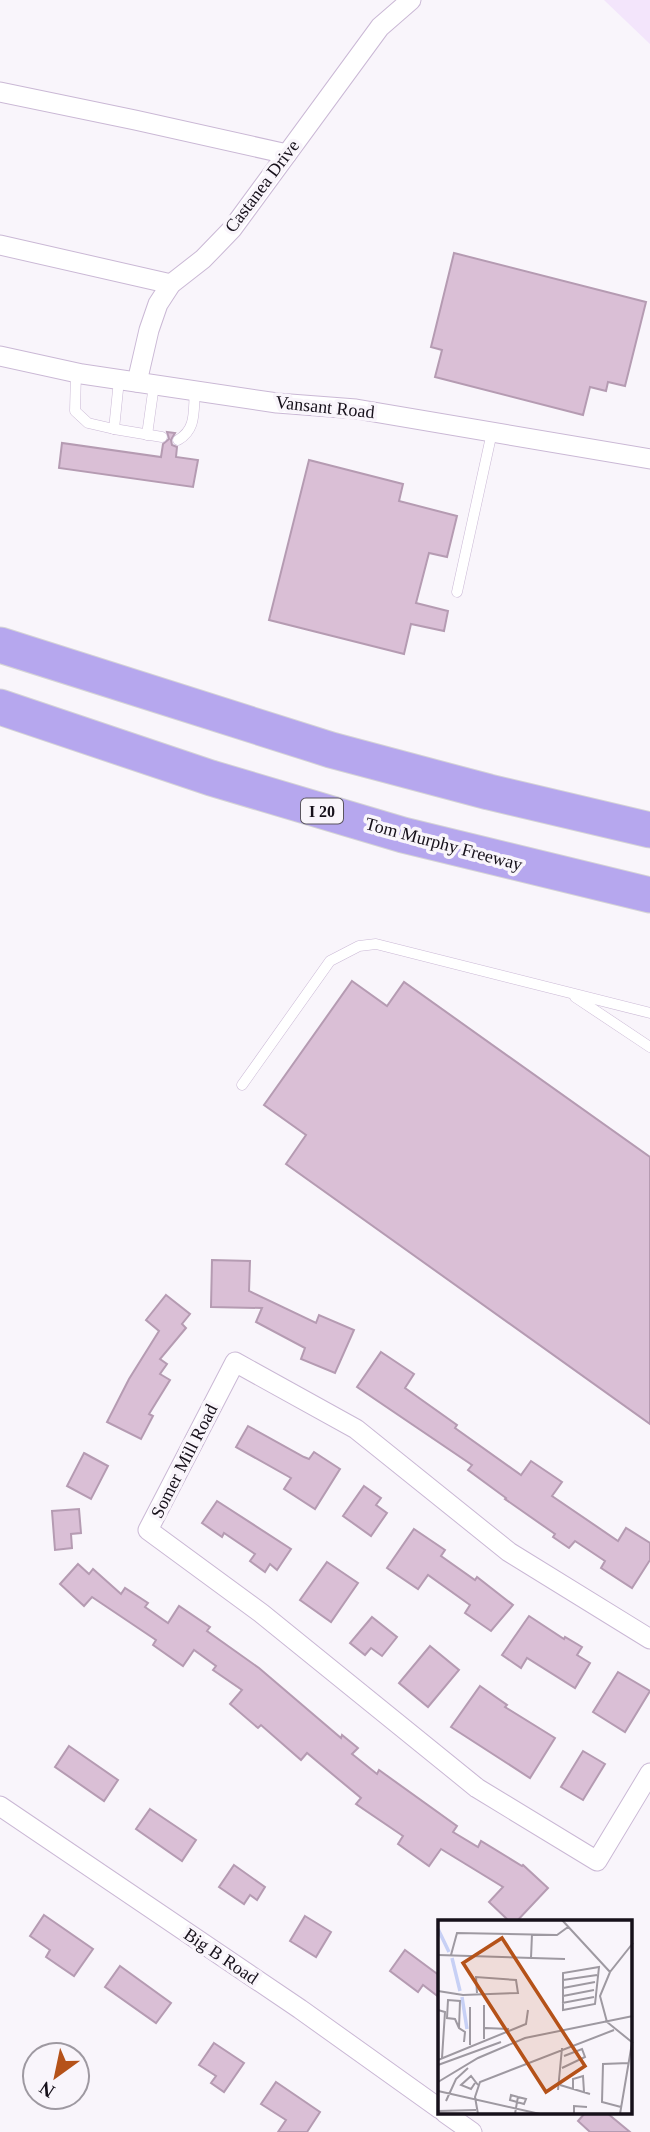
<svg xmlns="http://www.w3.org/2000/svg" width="650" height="2132" viewBox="0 0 650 2132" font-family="Georgia,serif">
<rect width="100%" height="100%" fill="#f9f5fb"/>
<path fill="#f3e5fb" d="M604,0H650V44Z"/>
<g fill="#dabfd6" stroke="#b59bb2" stroke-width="2">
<path d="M454,253L646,302L625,386L608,382L606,391L590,387L583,415L435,377L442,350L431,347Z"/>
<path d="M167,432L175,433L171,440L172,445L177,447L176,457L198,460L193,487L59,468L62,443L161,457L163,444L169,439Z"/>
<path d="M309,460L403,484L399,501L457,516L447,557L429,553L416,603L448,611L444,631L411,624L404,654L269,620Z"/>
<path d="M352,981L387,1006L404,982L650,1157V1424L286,1164L306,1135L264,1105Z"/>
<path d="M212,1260L250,1261L249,1291L316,1323L319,1315L354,1330L335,1373L301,1359L305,1348L256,1322L262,1308L211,1307Z"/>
<path d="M166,1295L190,1314L182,1324L186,1328L160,1359L167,1364L160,1374L170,1380L149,1414L153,1416L141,1439L107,1422L129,1379L159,1331L146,1320Z"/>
<path d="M381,1352L414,1374L405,1388L457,1425L455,1428L521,1475L531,1461L562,1482L552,1496L618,1541L626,1528L650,1543V1560L632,1588L601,1568L605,1561L575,1541L569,1548L553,1537L555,1534L505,1499L506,1498L468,1470L472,1465L357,1387Z"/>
<path d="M248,1426L304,1457L309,1459L314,1452L340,1469L315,1509L284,1489L291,1478L236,1447Z"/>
<path d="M84,1453L108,1466L91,1499L67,1486Z"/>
<path d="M364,1486L381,1498L376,1505L387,1513L371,1536L343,1516Z"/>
<path d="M217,1501L291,1549L277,1570L270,1564L265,1572L250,1561L255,1554L224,1533L222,1537L202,1523Z"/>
<path d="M79,1509L81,1533L71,1534L72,1548L55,1550L52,1511Z"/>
<path d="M414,1529L445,1550L441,1556L475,1580L477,1577L513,1605L491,1631L465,1613L470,1605L428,1575L418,1589L387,1568Z"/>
<path d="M327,1562L358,1583L331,1622L300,1600Z"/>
<path d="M78,1564L89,1574L93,1569L121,1594L125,1588L148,1603L145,1607L168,1623L179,1606L210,1627L207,1631L259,1668L341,1738L342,1735L358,1748L352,1754L377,1774L379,1770L457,1826L453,1832L478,1847L481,1841L522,1866L523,1865L548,1888L516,1922H510L489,1902L503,1887L441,1849L429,1866L398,1844L403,1836L356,1804L361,1798L307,1753L301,1760L261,1725L258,1728L230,1704L242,1690L213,1670L216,1666L194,1650L183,1666L153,1645L156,1640L92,1597L84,1606L60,1584Z"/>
<path d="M529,1616L564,1639L565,1637L582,1647L577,1655L590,1663L575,1688L527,1658L521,1668L502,1655Z"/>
<path d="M372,1617L397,1637L382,1656L371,1648L365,1655L350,1643Z"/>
<path d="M430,1646L459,1670L428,1707L399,1683Z"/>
<path d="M618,1672L650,1691L625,1732L593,1712Z"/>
<path d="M480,1686L507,1705L505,1707L555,1738L530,1778L451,1727Z"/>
<path d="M69,1746L118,1780L104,1801L55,1767Z"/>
<path d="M583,1751L605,1764L583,1800L561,1787Z"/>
<path d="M150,1809L196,1840L182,1861L136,1829Z"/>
<path d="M234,1865L265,1887L257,1900L250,1895L244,1904L219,1887Z"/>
<path d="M44,1915L93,1949L74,1976L46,1957L50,1950L30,1936Z"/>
<path d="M305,1916L331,1932L316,1957L290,1941Z"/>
<path d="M405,1950L440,1976V1998L423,1985L418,1992L390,1971Z"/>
<path d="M120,1966L171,2003L156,2023L105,1987Z"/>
<path d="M214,2043L244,2063L224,2092L211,2083L216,2076L199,2065Z"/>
<path d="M276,2082L320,2112L307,2132H278L286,2120L261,2104Z"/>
<path d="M585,2113H607L630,2132H590L578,2121Z"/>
</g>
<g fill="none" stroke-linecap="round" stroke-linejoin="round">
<g stroke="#cab8d5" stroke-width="11">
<g id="service">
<path d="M76,373L75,411L88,423L114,429L162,437"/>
<path d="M114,429L119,380"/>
<path d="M147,435L154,385"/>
<path d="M178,440C197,429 193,411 195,391"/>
<path d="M457,592L492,432"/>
<path d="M575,997L650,1047"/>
<path d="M242,1085L330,961L359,946L376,944L650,1013"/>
</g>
</g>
<g stroke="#cab8d5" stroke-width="21">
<g id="minor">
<path d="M0,92L135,120L287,154"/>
<path d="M0,245L171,284"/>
<path d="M0,356L82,374L277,403L356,409L650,459"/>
<path d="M137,382L149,330L158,304L171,284L203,259L232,229L380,27L411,0"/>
<path d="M650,1639L509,1552L356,1429L235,1362L148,1530L261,1613L477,1788L597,1861L650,1773"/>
<path d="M0,1806L300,2009L440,2109"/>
<path d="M445,2113L472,2132"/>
</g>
</g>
<g stroke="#d5d4d6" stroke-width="37">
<g id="motorway">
<path d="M0,645L331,750L489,792L650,830"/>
<path d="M0,707L211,778L403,835L650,895"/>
</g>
</g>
<use href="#service" stroke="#fff" stroke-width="10"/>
<use href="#minor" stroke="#fff" stroke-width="19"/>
<use href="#motorway" stroke="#b6a7ee" stroke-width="35"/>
</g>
<g text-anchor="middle" stroke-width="7" stroke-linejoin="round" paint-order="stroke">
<rect fill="#f9f5fb" stroke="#5a555e" stroke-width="2" x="301" y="798.5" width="42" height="25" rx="5"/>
<g font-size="16" font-weight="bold" fill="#16101a">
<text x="322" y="817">I 20</text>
</g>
<g font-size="18" fill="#16101a" stroke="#f9f5fb">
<text transform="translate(262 186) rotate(-53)" y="6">Castanea Drive</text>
<text transform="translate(325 407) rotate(6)" y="6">Vansant Road</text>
<text transform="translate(444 844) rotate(15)" y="6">Tom Murphy Freeway</text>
<text transform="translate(184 1461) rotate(-63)" y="6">Somer Mill Road</text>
<text transform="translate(221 1956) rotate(34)" y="6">Big B Road</text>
</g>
</g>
<g transform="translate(438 1920)">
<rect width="194" height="194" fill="#f9f5fb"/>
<path fill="none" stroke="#c7d0f5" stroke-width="3.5" d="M0,9L11,32M14,38L22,71M24,77L29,109"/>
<path fill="none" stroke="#9e99a1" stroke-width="2" d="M124,0L172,52M195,23L172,52L162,76L169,102L195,123M0,35L127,39M13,35L19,13L119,15L130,7M93,38L94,14M161,47L157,84L125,90V53ZM125,60L159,55M125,68L157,62M0,71L25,75L80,73L78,60L38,57L39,73M125,76L156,70M124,83L156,77M0,90L7,92L4,138M21,108L22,81L10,80L9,98L17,99L21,108L27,112L26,122M47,108L71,109M46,119V85M32,125V87M0,140L88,104L90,90M0,145L63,122M124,148L147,137L144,129L126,136M0,162L40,138L87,118L195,96M37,163L33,169L23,165L33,156L40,165M122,165L152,174M135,169V159L145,156L146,172M120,170L124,128M0,171L102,194M8,181L18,159L30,148M183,187L164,182L165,144L191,143M0,191L38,190M40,194L37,177L42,162L176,110M77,194L79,182L86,184L88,179L80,177L73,175L72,180L79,182L80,177M136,194V186L149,187M182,194L194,123"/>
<path fill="#b55219" fill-opacity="0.15" stroke="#b55219" stroke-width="3.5" d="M64,18L147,146L108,172L25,43Z"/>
<rect width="194" height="194" fill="none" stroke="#16101a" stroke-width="3.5"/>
</g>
<g transform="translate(56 2076) rotate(213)"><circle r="33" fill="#f9f5fb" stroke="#9e99a1" stroke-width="2"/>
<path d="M0-5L12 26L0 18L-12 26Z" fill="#b55219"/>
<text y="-10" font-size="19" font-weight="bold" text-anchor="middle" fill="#16101a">N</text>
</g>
</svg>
